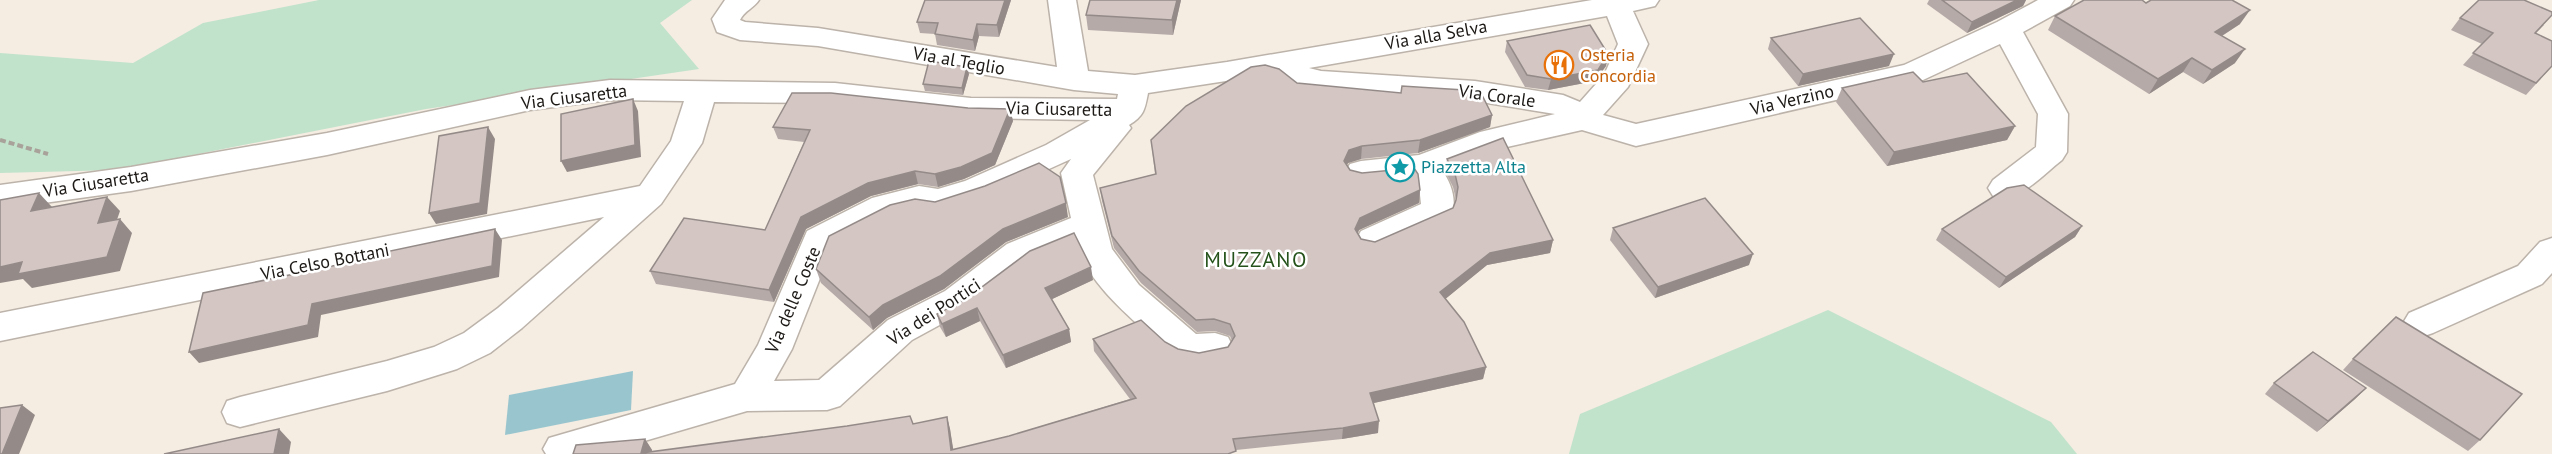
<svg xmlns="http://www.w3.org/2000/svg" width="2552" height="454" viewBox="0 0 2552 454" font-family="'PT Sans',sans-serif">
<rect width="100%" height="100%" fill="#f5ece2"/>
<g fill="#c1e3cc">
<path d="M319,0H692L660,23L699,69L426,109L117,170L0,173V53L133,63L203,23Z"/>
<path d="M1828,310L2051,422L2077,454H1569L1580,414Z"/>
</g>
<path fill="#99c6ce" d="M633,371L631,410L505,435L509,395Z"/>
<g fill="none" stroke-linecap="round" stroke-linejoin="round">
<g stroke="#bcb3aa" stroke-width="3">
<g id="minor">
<path d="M725,0H759C754,8 744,11 740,20L745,22L818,28L1057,67L1048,0H1076L1088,71L1135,75L1227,62L1592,0H1659L1655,6L1633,11L1648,44L1628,87L1603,115L1636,124L1904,65L1997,22L2038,0H2074L2070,6L2023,32L2068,114L2067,152L2062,160C2042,175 2019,204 1993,196L1988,188L1993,180L2036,147L2038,114L2000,44L1923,80L1636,146L1582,130L1498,149L1442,170C1452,184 1458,203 1450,218L1373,252L1361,249L1356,240L1361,231L1421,204L1419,186L1414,178L1361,183L1350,180L1345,172L1350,164L1361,161L1419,155L1480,132L1555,114L1475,101L1321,91L1265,75L1148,93C1145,109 1144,116 1129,125L1131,128L1093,175L1112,249L1139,285L1196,334L1215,333L1228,337L1233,347L1228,357C1211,363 1189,366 1173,356C1165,351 1159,343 1152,337C1125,313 1085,279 1077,243L1031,262L969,309L912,340L840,406L827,410L747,411L600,454H546L543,449L549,438L735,384L758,345L807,231L872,198L919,186L938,189L965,181L1046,145L1090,120L971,118L835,103L714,102L702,143L661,204L522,328L490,353L457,369L387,391L240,427L227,423L222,412L227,401L240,397L387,361L434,347L464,333L498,308L604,217L0,341V313L640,186L671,141L684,101L610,100L530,110L327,155L131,191L0,209V185L131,167L327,133L530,90L610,80L835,83L971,98L1117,99L1118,94L1074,90L818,46L740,40L717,32L712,19ZM1607,16L1618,44L1604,75L1580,102L1563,95L1475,81L1321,71L1309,68ZM1071,159L1061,173L1071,218L1007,244L945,291L888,320L819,380L774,381L792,349L832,248L893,216L919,210L938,213L949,209L987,197Z"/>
<path d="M2552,238V273L2542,284L2433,333L2421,337L2409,333L2403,323L2409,313L2518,266L2540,242Z"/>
</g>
</g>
<path stroke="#a8a29a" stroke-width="4" stroke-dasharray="6 3" stroke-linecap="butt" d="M0,140L48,154"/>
<use href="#minor" fill="#fff" fill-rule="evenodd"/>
</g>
<g fill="#b5aaa8">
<path d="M1011,0L999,37L979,36L975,51L937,45L935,34L920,33L917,22Z"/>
<path d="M1181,0L1173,35L1088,30L1086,15Z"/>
<path d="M1929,0H2026L2023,6L1967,33L1927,4Z"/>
<path d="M2146,3L2240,24L2222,36L2235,63L2203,84L2183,72L2149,94L2048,30L2055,16Z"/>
<path d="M2460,18L2544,25L2536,33L2552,66L2526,95L2463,65L2482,44L2451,30Z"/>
<path d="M1771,38L1889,66L1798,86L1768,49Z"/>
<path d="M1507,41L1608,54L1606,66L1595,81L1548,90L1525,87L1505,52Z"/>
<path d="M969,74L963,95L925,91L923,84Z"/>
<path d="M1923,82L2015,126L2007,140L1887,166L1836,102L1842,88Z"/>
<path d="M1297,83L1492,115L1490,127L1418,153L1361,159L1348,163L1347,165L1350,170L1420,190L1419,203L1359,230L1358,233L1361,239L1375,242L1453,208L1456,200L1453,187L1445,171L1447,159L1553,240L1550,253L1487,265L1445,299L1486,367L1483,379L1374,403L1378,433L1342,439L1236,450L573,454L645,439L652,450L651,452L913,424L947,417L950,429L953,450L1009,436L1130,399L1094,351L1093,339L1165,342L1178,349L1199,353L1228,347L1232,341L1230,336L1215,331L1197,332L1141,283L1114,248L1102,201L1100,188L1155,174L1151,140Z"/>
<path d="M968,108L1010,109L1013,121L995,165L964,179L938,187L918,184L871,196L806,229L774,302L656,284L650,271L765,230L804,142L778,139L773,127Z"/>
<path d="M935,202L1068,217L1006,242L944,289L887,318L873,330L821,283L816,269Z"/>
<path d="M2082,226L2075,237L1999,288L1936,240L1942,229Z"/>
<path d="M1613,228L1749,265L1655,298L1610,240Z"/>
<path d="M1093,280L1052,299L1069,329L1071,342L1006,368L980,321L946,337L940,327L937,314L967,298Z"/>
<path d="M2353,359L2480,440L2468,451L2343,370Z"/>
<path d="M2274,383L2366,388L2355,399L2317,432L2265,394Z"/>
</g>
<g fill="#948b88">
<path d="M1005,0H1011L999,37L997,25Z"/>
<path d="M1177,0H1181L1173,35L1172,20Z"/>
<path d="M2017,0H2026L2023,6L1967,33L1972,22Z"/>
<path d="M2250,10L2240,24L2206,46L2215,32Z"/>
<path d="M977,24L979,36L975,51L973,40Z"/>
<path d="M2245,49L2235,63L2203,84L2212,70Z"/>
<path d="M1608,54L1606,66L1595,81L1548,90L1551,79Z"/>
<path d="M1894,54L1889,66L1798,86L1803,74Z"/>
<path d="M2192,58L2183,72L2149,94L2158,79Z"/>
<path d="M967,67L969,74L963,95L962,88Z"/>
<path d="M633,99L638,111L641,157L567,172L561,161Z"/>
<path d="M1010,109L1013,121L995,165L964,179L938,187L935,174Z"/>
<path d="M1492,115L1490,127L1418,153L1420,140Z"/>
<path d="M2015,126L2007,140L1887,166L1894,152Z"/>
<path d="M488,127L495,139L487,214L436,224L429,213Z"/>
<path d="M1362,146L1361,159L1348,163L1343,173L1344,161L1349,150Z"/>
<path d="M915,171L918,184L871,196L806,229L774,302L769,290L801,217L868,183Z"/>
<path d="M1420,190L1419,203L1359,230L1354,241L1355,229L1360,218Z"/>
<path d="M39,193L52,207L31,211Z"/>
<path d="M107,197L120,211L111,237L98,223Z"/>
<path d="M1066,203L1068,217L1006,242L944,289L887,318L873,330L869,317L883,305L1003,229Z"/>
<path d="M120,219L132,233L120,271L32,288L23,279L0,283V267L22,262Z"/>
<path d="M2082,226L2075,237L1999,288L2006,277Z"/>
<path d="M495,229L502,240L499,277L321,315L318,337L199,363L189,352Z"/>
<path d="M1553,240L1550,253L1487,265L1438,305L1440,292L1490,253Z"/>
<path d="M1753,254L1749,265L1655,298L1658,287Z"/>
<path d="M1091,267L1093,280L1048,301L1045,288Z"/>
<path d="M977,308L980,321L946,337L942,324Z"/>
<path d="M1069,329L1071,342L1006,368L1003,355Z"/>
<path d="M1486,367L1483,379L1369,404L1370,393Z"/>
<path d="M2366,388L2355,399L2317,432L2328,421Z"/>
<path d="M22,405L35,415L19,454H2Z"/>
<path d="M947,417L950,429L954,454L951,450Z"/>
<path d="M1379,421L1378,433L1342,439L1343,428Z"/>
<path d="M279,429L291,442L289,454H274Z"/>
<path d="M645,439L652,450L651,454L641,453Z"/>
</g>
<g fill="#d3c6c3" stroke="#948b88" stroke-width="1.5">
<path d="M925,0H1005L997,25L977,24L973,40L935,34L938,23L917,22Z"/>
<path d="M1090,0H1177L1172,20L1086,15Z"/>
<path d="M1942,0H2017L1972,22Z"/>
<path d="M2084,0H2142L2146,3L2151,0H2232L2250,10L2215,32L2245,49L2212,70L2192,58L2158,79L2055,16Z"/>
<path d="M2479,0H2524L2552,12V15L2535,33L2552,41V66L2536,83L2473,53L2493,33L2460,18Z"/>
<path d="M1860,18L1894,54L1803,74L1771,38Z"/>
<path d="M1590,25L1608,54L1598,70L1551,79L1527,75L1507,41Z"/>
<path d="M929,61L967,67L962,88L923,84Z"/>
<path d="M1265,65L1279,69L1297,83L1401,93L1402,86L1480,91L1492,115L1420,140L1362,146L1349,150L1344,161L1350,170L1362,173L1414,168L1418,174L1420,190L1360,218L1355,229L1361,239L1375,242L1453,208L1456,200L1458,187L1455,174L1447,159L1503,138L1553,240L1490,253L1440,292L1464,322L1486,367L1370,393L1379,421L1343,428L1233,439L1236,451L1228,454H573L576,445L645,439L641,453L847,426L910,416L913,424L947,417L951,450L1009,436L1136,398L1093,339L1141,320L1165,342L1178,349L1199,353L1228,347L1235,336L1230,324L1214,319L1196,320L1139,271L1112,236L1100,188L1156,174L1151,140L1186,106L1251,67Z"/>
<path d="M1913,72L1923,82L1967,73L2015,126L1894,152L1842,88Z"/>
<path d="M792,93H831L968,108L1010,109L992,153L961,167L935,174L915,171L868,183L801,217L769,290L650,271L684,218L765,230L810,130L773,127Z"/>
<path d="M633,99L635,145L561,161V114Z"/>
<path d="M488,127L480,203L429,213L439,136Z"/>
<path d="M1039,163L1060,177L1066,203L1003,229L940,276L883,305L869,317L816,269L829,236L890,205L915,199L935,202L985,186Z"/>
<path d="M2024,185L2082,226L2006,277L1942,229L2007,188Z"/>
<path d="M39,193L31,211L107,197L98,223L120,219L107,257L18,274L22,262L0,267V200Z"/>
<path d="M1705,198L1753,254L1658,287L1613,228Z"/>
<path d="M495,229L492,266L312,304L308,325L189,352L203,293L371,258V255Z"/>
<path d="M1074,233L1091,267L1045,288L1069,329L1003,355L977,308L942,324L937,314L967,298L1030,251Z"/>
<path d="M2396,317L2522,394L2480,440L2353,359Z"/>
<path d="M2313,352L2366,388L2328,421L2274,383Z"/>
<path d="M22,405L2,454H0V408Z"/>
<path d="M279,429L274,454H164Z"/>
</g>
<defs>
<g id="restaurant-ring" transform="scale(1.5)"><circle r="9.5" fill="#fff" stroke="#e8710a" stroke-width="1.5"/><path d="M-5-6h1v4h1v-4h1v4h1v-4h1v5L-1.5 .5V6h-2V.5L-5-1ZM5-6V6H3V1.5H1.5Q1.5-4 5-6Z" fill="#e8710a"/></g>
<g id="sight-ring" transform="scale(1.5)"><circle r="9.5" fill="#fff" stroke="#0f9aa8" stroke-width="1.5"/><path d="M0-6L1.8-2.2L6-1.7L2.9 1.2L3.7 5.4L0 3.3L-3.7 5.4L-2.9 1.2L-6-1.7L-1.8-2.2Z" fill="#0f9aa8"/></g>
</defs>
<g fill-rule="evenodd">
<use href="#restaurant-ring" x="1559" y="65"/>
<use href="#sight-ring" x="1400" y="167"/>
</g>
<g text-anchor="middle" stroke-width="5" stroke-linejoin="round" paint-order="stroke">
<g font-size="18" fill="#1c1916" stroke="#fff">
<text transform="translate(1436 35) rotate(-10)" y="6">Via alla Selva</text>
<text transform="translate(959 61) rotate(10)" y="6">Via al Teglio</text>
<text transform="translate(1497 96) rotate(8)" y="6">Via Corale</text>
<text transform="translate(574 97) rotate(-7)" y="6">Via Ciusaretta</text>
<text transform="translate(1792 100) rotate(-13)" y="6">Via Verzino</text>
<text transform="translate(1059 109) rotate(1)" y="6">Via Ciusaretta</text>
<text transform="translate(96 183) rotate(-9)" y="6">Via Ciusaretta</text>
<text transform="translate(325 262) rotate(-11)" y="6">Via Celso Bottani</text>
<text transform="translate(793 300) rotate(-67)" y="6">Via delle Coste</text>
<text transform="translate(934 312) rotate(-33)" y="6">Via dei Portici</text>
</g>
<g font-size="18" fill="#c56008" stroke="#fff" text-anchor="start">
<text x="1580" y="61">Osteria<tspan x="1580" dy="21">Concordia</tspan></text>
</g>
<g font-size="18" fill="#0d838f" stroke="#fff" text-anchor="start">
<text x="1421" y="173">Piazzetta Alta</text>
</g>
<g font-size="21" letter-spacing="1.5" fill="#24521a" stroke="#fff">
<text x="1256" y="267">MUZZANO</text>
</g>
</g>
</svg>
